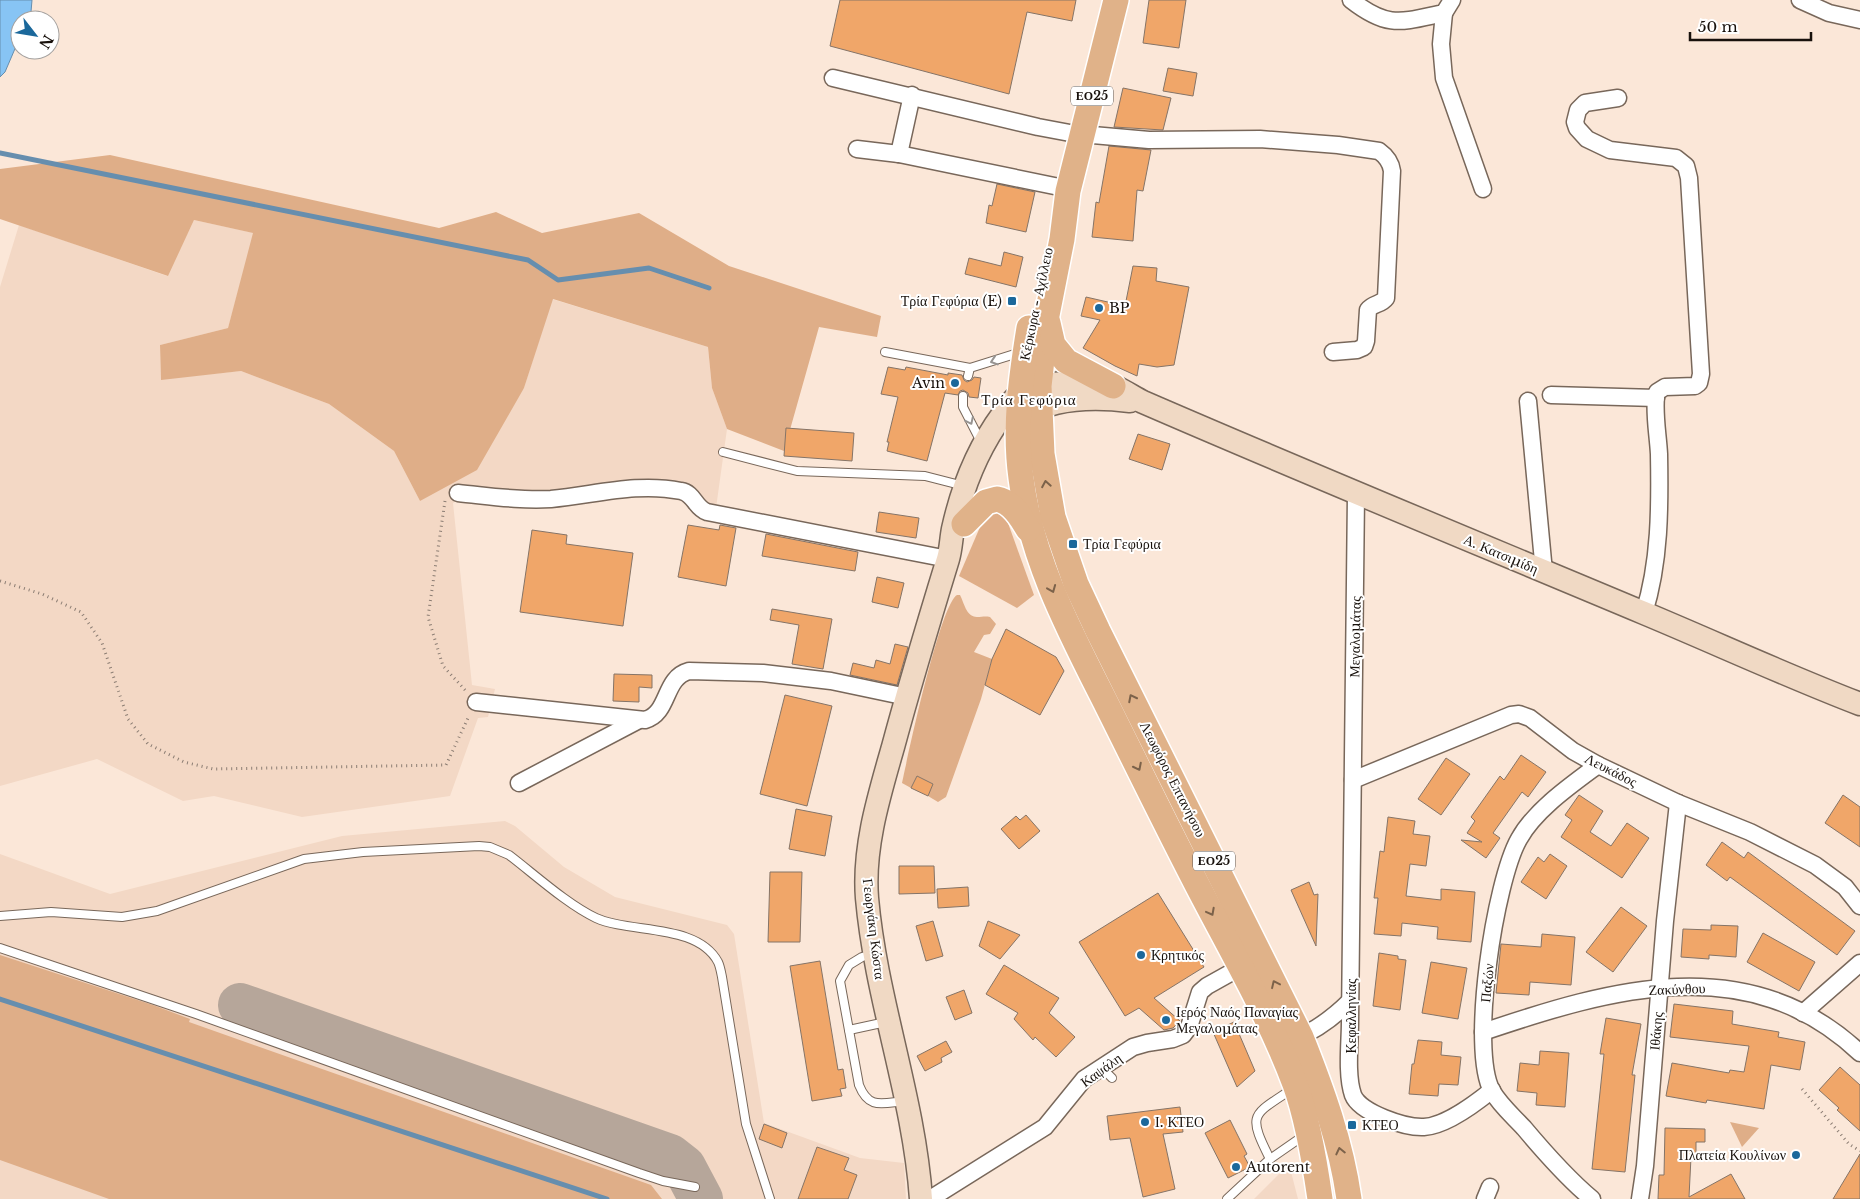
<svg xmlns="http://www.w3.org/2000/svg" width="1860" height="1199" viewBox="0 0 1860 1199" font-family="'Libre Baskerville',serif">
<rect width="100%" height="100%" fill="#fbe7d8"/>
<g fill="#f3d8c5">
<path d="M194,220L254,233L228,328L160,345L161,379L241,371L329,404L394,451L420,501L524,388L552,299L708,347L712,388L727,429L716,508L705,505L695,492L546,494L473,490L453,503L472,685L495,689L488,717L478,718L450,796L302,817L214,796L183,801L97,759L0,786V287L19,225L167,276Z"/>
<path d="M505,821L515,826L564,867L615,897L727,925L734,934L764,1123L860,1158L904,1163L906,1199H0V854L110,894L342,836Z"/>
<path d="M1289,1164L1298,1199H1254Z"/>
</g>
<g fill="#dfae88">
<path d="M110,155L439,228L496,212L542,233L639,213L729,266L881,316L877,337L819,327L784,451L727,429L712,388L708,347L553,299L524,388L477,470L420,501L394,451L329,404L241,371L161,380L160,345L228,328L253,233L194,220L168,276L0,219V169Z"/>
<path d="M996,511L1004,516L1008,523L1034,595L1017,608L959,576L983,520Z"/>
<path d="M957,595H960C964,602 966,617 977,617C982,617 985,616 990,617L996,624L990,634L984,635L974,652L992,659L981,699L946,797L938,802L928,796L933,784L917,776L911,788L902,783C908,755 940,605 957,595Z"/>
<path d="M0,955L153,1005L190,1019L189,1022L651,1185L662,1199H109L0,1160Z"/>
<path d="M1730,1122L1759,1128L1742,1147Z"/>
</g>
<path fill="#87c4f4" stroke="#668eae" d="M0,0H32L31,12L27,20H20V37L5,72L0,77Z"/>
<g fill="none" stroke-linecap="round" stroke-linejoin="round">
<g stroke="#668eae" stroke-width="5">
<path d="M0,153L528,260L558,280L649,268L709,288"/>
<path d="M0,999L607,1199"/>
</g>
<path stroke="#b6a69a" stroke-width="44" d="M240,1005L670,1156L684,1167L701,1199"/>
</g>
<g fill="#f0a669" stroke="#857467">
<path d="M840,0H1076L1072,21L1027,12L1009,94L830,46Z"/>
<path d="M1149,0H1186L1179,48L1143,43Z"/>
<path d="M1168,68L1197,73L1193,96L1163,91Z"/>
<path d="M1123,88L1171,98L1163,130L1114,127Z"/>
<path d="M1109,146L1151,150L1143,191L1137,190L1133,241L1092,237L1096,202L1099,203Z"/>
<path d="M997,184L1035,192L1026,232L986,223L989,205L992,206Z"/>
<path d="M1004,252L1023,257L1016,287L965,274L969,258L1001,266Z"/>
<path d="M1133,266L1157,268L1156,281L1189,287L1174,365L1157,367L1139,364L1137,376L1115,366L1083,348L1100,320L1081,316L1086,297L1125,306Z"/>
<path d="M888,367L905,370L906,367L948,375V373L962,375L964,380L967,382L972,380L974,377L981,378L978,398L969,397L968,393L963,390L960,391L958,395L945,393L927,461L887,451L889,442H887L898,397L881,394Z"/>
<path d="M786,428L854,433L852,461L784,456Z"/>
<path d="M1138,434L1170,444L1162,470L1129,459Z"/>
<path d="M879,512L919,518L916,538L876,532Z"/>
<path d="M688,525L719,530L720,525L736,528L726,586L678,577Z"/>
<path d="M532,530L567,535L566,544L633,553L623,626L520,612Z"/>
<path d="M766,534L858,552L855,571L762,556Z"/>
<path d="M877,577L904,583L898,608L872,602Z"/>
<path d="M772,609L832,619L823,669L792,664L799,625L770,620Z"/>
<path d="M1006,629L1056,657L1064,671L1040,715L985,685L992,659Z"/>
<path d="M895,644L908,647L897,685L850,675L853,663L874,668L876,660L890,664Z"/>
<path d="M614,674L652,675V688L639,687V702L613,701Z"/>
<path d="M785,695L832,706L807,806L760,794Z"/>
<path d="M1521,755L1546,772L1528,797L1522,792L1493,833L1500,838L1486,858L1461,840L1482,842L1467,833L1475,821L1471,817L1500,776L1504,780Z"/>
<path d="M1446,758L1470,774L1441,815L1418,799Z"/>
<path d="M917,776L933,784L928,796L911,788Z"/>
<path d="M1579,795L1603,811L1590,832L1611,846L1627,823L1649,838L1622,878L1561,837L1572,820L1565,815Z"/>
<path d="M1843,795L1860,807V847L1825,823Z"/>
<path d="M796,809L832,816L825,856L789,849Z"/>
<path d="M1026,815L1040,831L1019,849L1001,829L1016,816L1020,820Z"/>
<path d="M1388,817L1415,821L1413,834L1430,836L1426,866L1410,864L1406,896L1441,900V889L1475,892L1471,942L1437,939L1438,927L1402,923L1401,936L1374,934L1378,898H1374L1380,851L1384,852Z"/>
<path d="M1722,842L1744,858L1748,852L1855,931L1837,955L1730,877L1727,881L1706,865Z"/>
<path d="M1550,854L1567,866L1546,899L1521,882L1538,857L1544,862Z"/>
<path d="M899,866H934L935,893L899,894Z"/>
<path d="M770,872H802L800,942H768Z"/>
<path d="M1309,882L1314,895L1318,894L1316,946L1291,890Z"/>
<path d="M968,887L969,906L938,908L937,889Z"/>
<path d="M1158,893L1204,967L1154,998L1180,1021L1173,1028L1164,1030L1139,1008L1125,1016L1079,942Z"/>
<path d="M1621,907L1647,926L1613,972L1586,952Z"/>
<path d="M933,921L943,956L926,961L916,926Z"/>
<path d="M988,921L1020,935L1000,959L979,946Z"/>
<path d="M1711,925L1738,926L1736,957L1709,955V959L1681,957L1683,929L1711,930Z"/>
<path d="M1763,933L1815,962L1799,991L1747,962Z"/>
<path d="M1542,934L1575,937L1571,985L1530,982L1529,995L1496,993L1501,944L1541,947Z"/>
<path d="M1379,953L1398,956V959L1406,960L1400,1010L1373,1006Z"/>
<path d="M820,961L838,1070L843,1069L846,1088L840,1089L842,1096L812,1101L790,966Z"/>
<path d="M1431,962L1467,968L1458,1019L1422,1013Z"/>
<path d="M1004,965L1059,998L1049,1013L1075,1037L1056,1057L1035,1037L1033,1040L1014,1019L1018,1013L986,994Z"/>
<path d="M964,990L972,1013L955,1020L946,997Z"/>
<path d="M1674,1004L1733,1011L1732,1024L1779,1032L1778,1037L1805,1042L1800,1070L1771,1065L1764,1109L1707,1100L1706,1103L1666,1096L1672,1063L1729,1073L1730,1070L1744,1072L1749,1046L1670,1037Z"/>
<path d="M1606,1018L1641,1024L1632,1075H1635L1625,1172L1592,1169L1604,1054H1600Z"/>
<path d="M1234,1022L1255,1071L1237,1087L1213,1032Z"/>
<path d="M1418,1040L1442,1042L1441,1055L1461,1057L1458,1085L1439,1084L1438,1096L1409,1094L1412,1064H1414Z"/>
<path d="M946,1041L952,1052L941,1058L942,1062L925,1071L917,1056Z"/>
<path d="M1540,1051L1569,1053L1565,1107L1536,1105L1537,1093L1517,1091L1520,1063L1539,1065Z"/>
<path d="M1840,1067L1860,1085V1131L1837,1110L1839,1108L1819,1090Z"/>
<path d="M1180,1107L1183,1132L1163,1134L1175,1189L1143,1197L1130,1138L1110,1140L1107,1116Z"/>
<path d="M1230,1120L1247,1154L1244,1156L1250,1167L1228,1178L1205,1133Z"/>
<path d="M764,1124L787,1133L782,1148L759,1139Z"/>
<path d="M1665,1128L1705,1129V1142H1696V1157H1691L1689,1197L1731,1174L1745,1199H1658L1659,1175H1664Z"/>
<path d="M817,1147L849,1158L844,1170L857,1175L848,1199H798Z"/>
<path d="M1860,1154V1199H1833Z"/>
</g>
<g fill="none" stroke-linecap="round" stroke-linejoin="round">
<g stroke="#78675a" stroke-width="10">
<g id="service">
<path d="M885,352L970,368"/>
<path d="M968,376L970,368L1021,352"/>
<path d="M963,396V407L981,442"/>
<path d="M723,452L797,471L925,476L964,486"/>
<path d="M0,916L51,912L122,917L157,911L304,859L363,852L479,846L490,847L509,855C534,874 568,905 596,918C631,934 697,923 718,962C720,966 721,972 722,977L746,1124L770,1199"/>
<path d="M0,948L196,1014L639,1173L663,1181L695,1187"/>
<path d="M873,954L862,957L849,965L840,981L859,1085C869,1110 882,1103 905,1101"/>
<path d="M849,1030L886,1022"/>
<path d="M1102,1068L1112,1078"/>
<path d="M1270,1159C1247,1113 1252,1116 1292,1089"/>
<path d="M1227,1199L1270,1159L1306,1134"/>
</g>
</g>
<g stroke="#78675a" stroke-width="19">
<g id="minor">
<path d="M1351,0C1388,29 1401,22 1444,13L1452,0"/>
<path d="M1800,0L1829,13L1860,20"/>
<path d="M1444,13L1441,44L1444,78L1483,189"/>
<path d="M833,78L1038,127L1070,133L1149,140L1260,139L1338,145L1379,151C1386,156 1391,163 1392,171L1386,298C1381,305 1373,303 1368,310L1366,341L1364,347L1357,350L1333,352"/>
<path d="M1618,98L1585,103L1578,110L1575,122L1577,128L1587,139L1610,150L1676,158L1686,166L1689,178L1701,374L1699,383L1695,386L1665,387L1657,392L1656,396C1654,415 1658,435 1659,454C1660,507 1660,562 1644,613"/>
<path d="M857,149L899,154L1069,189"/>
<path d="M899,154L912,95"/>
<path d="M1551,395L1656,398"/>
<path d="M1528,401L1544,572"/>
<path d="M458,493C489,496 520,501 551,499C595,495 637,482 681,491C694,493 695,508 707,512L948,559"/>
<path d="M1356,494L1350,1022C1350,1042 1346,1075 1353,1095C1360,1113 1406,1128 1424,1127C1445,1126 1476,1103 1492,1090"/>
<path d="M476,702L645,720C670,713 663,678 689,671L763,673L831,681L907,697"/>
<path d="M1353,780L1511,715L1519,714L1530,718L1573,751L1598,765L1678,803L1750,832L1815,865L1845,887L1860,906"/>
<path d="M519,783L639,720"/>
<path d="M1803,1013L1860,963"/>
<path d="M1483,1032C1610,989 1749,948 1860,1053"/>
<path d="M1293,1040C1315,1031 1333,1018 1350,1001"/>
<path d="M930,1199L1045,1127L1084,1079L1133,1047L1147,1043L1173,1039L1183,1035L1189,1027L1200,992L1207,986L1241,967"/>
<path d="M1485,1199L1490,1187"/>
<path d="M1592,1199C1567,1178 1545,1153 1524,1128C1513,1116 1500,1105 1492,1091C1469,1049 1495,881 1519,839C1535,810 1571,785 1598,765"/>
<path d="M1640,1199L1645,1166L1665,921L1678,803"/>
</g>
</g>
<g stroke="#78675a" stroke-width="25">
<g id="secondary">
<path d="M1025,416C1054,397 1096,397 1130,401"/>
<path d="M921,1199C914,1097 876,1000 867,898C863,847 879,796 893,747C910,684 929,621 948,559C951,549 951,539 953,529C962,488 978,448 1003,414C1008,407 1013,399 1020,394C1032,385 1050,384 1064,383C1075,383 1087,381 1098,382C1115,384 1129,395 1143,402C1309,474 1477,543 1644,613C1716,643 1787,676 1860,704"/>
</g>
</g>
<g stroke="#fff" stroke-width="28">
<g id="primary">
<path d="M1116,0L1068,191L1062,239L1047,315L1039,386L1042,454L1053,517L1076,584L1098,631L1301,1037C1322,1090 1341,1142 1349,1199"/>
<path d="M1048,323L1053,345L1066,361L1113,386"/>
<path d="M1029,328C1021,377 1014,428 1021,478C1031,558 1069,630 1105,701C1138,767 1170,833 1204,898C1236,959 1271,1020 1295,1084C1307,1117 1315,1164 1320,1199"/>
<path d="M964,524L986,502L997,499C1012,502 1021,517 1028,529"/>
</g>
</g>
<g stroke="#8b7d73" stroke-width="3" stroke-dasharray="1 4" stroke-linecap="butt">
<path d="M445,501L428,617L443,666L467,692"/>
<path d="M0,581L42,594L81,612L102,643L128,719L148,744L184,762L213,769L446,765L469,716"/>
<path d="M1802,1089L1849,1144L1860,1151"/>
</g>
<use href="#service" stroke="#fff" stroke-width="8"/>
<use href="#minor" stroke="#fff" stroke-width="16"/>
<use href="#secondary" stroke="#f0d9c4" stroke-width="22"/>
<use href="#primary" stroke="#e0b289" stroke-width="25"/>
</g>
<defs><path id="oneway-chevron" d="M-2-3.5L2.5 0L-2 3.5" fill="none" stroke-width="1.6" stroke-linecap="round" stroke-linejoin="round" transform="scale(1.25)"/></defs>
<g stroke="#979492">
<use href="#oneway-chevron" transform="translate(994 361) rotate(162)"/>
<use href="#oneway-chevron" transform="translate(970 421) rotate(64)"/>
</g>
<g stroke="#7c624a">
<use href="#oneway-chevron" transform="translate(1046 484) rotate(-100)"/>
<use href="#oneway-chevron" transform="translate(1052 589) rotate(68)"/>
<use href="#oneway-chevron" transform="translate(1132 698) rotate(-117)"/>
<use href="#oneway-chevron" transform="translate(1138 767) rotate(63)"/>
<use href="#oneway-chevron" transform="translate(1211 912) rotate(62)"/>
<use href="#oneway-chevron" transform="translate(1275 984) rotate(-115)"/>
<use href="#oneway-chevron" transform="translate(1340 1151) rotate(-103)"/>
</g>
<g fill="#1b689b" stroke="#fff" stroke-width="2">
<rect x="1007" y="296" width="10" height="10" rx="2.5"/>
<circle cx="1099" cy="308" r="5"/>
<circle cx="955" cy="383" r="5"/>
<rect x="1068" y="539" width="10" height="10" rx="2.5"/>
<circle cx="1141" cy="955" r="5"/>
<circle cx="1166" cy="1020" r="5"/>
<circle cx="1145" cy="1122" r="5"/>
<rect x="1347" y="1120" width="10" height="10" rx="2.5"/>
<circle cx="1796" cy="1155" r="5"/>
<circle cx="1236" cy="1167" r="5"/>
</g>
<g text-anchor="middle" stroke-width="4" stroke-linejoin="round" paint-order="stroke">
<g fill="#fff" stroke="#5d5855" stroke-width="1">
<rect x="1071" y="86.5" width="42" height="19" rx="4"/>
<rect x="1193" y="851.5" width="42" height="19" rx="4"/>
</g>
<g font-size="12" font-weight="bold" fill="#18110c">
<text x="1092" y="100">ΕΟ25</text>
<text x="1214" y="865">ΕΟ25</text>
</g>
<g font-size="14" fill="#18110c" stroke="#fff" text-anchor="start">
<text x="1002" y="306" text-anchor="end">Τρία Γεφύρια (E)</text>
<text x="1109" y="313">BP</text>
<text x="945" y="388" text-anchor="end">Avin</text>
<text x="1083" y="549">Τρία Γεφύρια</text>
<text x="1151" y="960">Κρητικός</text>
<text x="1176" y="1017">Ιερός Ναός Παναγίας<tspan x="1176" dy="16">Μεγαλομάτας</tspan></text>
<text x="1155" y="1127">Ι. ΚΤΕΟ</text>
<text x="1362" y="1130">ΚΤΕΟ</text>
<text x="1786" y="1160" text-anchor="end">Πλατεία Κουλίνων</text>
<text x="1246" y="1172">Autorent</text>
</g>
<g font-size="14" fill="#18110c" stroke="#fff">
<text transform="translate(1036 304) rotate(-78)" y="5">Κέρκυρα - Αχίλλειο</text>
<text transform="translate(1501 554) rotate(23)" y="5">Α. Κατσιμίδη</text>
<text transform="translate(1355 637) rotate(-89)" y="5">Μεγαλομάτας</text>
<text transform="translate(1611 770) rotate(27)" y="5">Λευκάδος</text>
<text transform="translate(1173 779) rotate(63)" y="5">Λεωφόρος Επτανήσου</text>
<text transform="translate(874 929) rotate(83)" y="5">Γεωργάκη Κώστα</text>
<text transform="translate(1487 983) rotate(-84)" y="5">Παξών</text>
<text transform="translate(1677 989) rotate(-2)" y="5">Ζακύνθου</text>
<text transform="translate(1351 1016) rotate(-90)" y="5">Κεφαλληνίας</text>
<text transform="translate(1656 1031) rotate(-85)" y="5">Ιθάκης</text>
<text transform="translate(1101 1070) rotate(-36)" y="5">Καψάλη</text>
</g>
<g font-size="15" letter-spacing="1" fill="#18110c" stroke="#fff">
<text x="1029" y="405">Τρία Γεφύρια</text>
</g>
</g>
<g transform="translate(35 35) rotate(121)"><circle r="24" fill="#ffffff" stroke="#a3a09e"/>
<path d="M0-4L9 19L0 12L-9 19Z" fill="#1b689b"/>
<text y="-8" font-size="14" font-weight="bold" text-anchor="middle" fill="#18110c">N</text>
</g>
<path d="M1690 32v8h121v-8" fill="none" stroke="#18110c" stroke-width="2.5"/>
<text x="1698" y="32" font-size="15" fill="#18110c" stroke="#ffffff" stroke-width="4" paint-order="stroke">50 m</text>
</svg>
